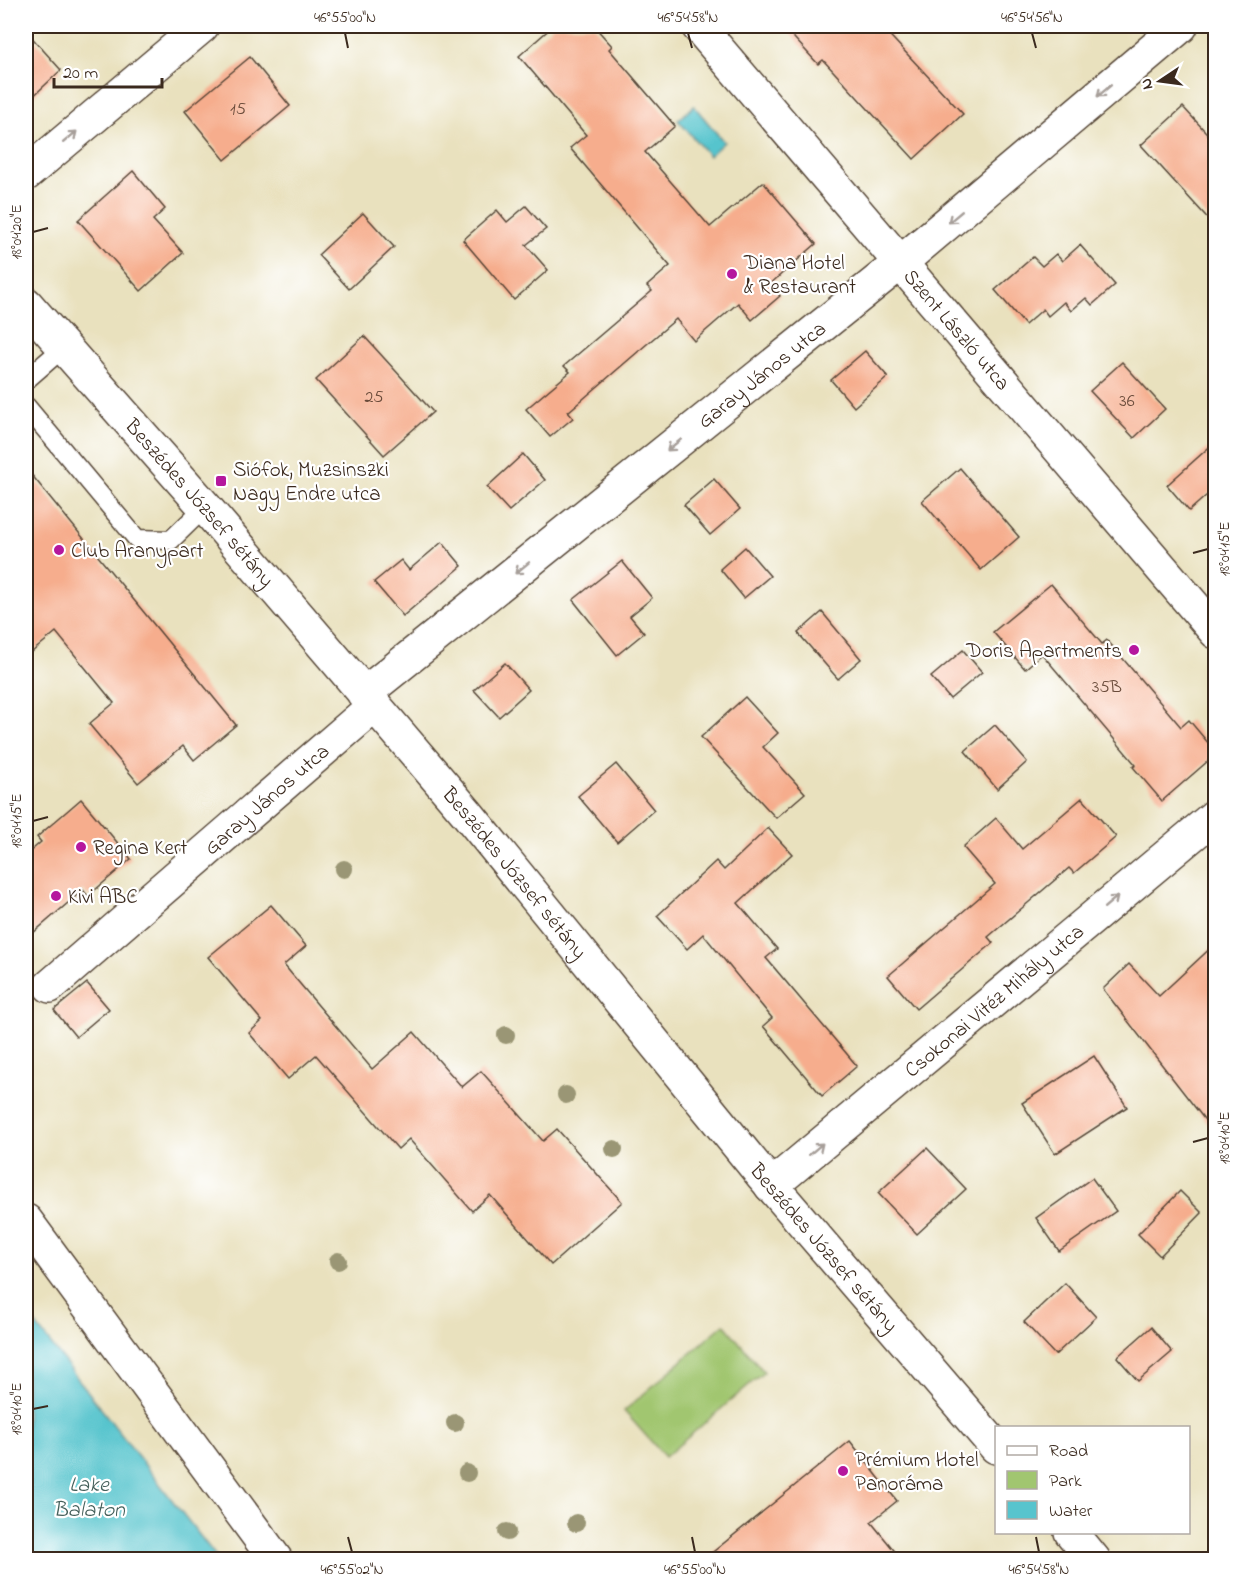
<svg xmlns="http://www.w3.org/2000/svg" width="1241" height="1585" viewBox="0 0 1241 1585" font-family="'Indie Flower',sans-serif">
<rect width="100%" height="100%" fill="#fff"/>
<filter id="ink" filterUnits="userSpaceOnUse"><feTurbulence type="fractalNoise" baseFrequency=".0167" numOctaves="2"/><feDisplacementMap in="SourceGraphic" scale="12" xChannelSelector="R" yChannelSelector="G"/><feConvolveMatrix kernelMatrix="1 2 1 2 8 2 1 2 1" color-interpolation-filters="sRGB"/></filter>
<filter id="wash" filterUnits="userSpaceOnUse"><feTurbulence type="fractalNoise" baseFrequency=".008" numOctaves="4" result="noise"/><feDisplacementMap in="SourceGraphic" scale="24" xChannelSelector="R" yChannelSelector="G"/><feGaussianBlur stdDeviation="1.35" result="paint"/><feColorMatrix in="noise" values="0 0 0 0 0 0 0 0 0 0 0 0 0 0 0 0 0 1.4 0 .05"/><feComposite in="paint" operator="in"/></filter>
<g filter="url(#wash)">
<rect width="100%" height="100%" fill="#e9e1be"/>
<path fill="#a1c670" stroke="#6e7847" stroke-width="1.5" d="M724,1324L764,1372L665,1457L624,1411Z"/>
<g fill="#57c4cd" stroke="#497776" stroke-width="1.5">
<path d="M694,106L724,142L709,156L678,120Z"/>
<path d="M26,1312L218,1559H26Z"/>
</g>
<g id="blocks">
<g fill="#f6ad8d">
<path d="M553,26H594L612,46L609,49L675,126L645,152L710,227L763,182L816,244L770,284L780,296L752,320L738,303L694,341L676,319L568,412L573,418L550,437L526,409L570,372L564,366L652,291L647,286L670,266L570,148L586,135L519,56Z"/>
<path d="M783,26H881L963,114L914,159L823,60L818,64Z"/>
<path d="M26,31L61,70L26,103Z"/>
<path d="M250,57L290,106L225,160L185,111Z"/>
<path d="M1183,107L1215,142V226L1141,145Z"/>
<path d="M133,171L165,209L153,220L183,253L141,291L78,220Z"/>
<path d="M526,206L546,229L526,245L548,270L514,300L463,240L497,210L507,222Z"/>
<path d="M363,213L394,247L349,289L318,255Z"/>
<path d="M1080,245L1115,285L1092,305L1086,298L1071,311L1064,302L1048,316L1043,309L1025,325L995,290L1033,257L1042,266L1056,254L1062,261Z"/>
<path d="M364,336L433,412L384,455L316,380Z"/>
<path d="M865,351L888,377L854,407L831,380Z"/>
<path d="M1122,362L1165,409L1134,438L1090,391Z"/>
<path d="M1215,442V488L1189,511L1167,485Z"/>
<path d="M523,454L545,480L509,511L487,487Z"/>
<path d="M26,468L236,725L194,760L183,746L138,783L89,724L114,703L56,632L26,657Z"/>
<path d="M960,468L1019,537L981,570L922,501Z"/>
<path d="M714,479L740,509L710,535L684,505Z"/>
<path d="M442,542L462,566L403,616L374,582L401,560L409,570Z"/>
<path d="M745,547L770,576L744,598L720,569Z"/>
<path d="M622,561L652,598L630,616L644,633L617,655L573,600Z"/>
<path d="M1051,584L1102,644L1107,640L1181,727L1189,720L1215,751V755L1162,801L1133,767L1136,765L1042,654L1025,669L993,632Z"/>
<path d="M822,612L861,659L838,679L798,633Z"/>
<path d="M963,650L982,672L950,699L931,677Z"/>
<path d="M505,663L529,690L499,717L474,690Z"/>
<path d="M745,697L778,733L763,747L805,793L776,818L701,737Z"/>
<path d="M995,725L1027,762L997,789L965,751Z"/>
<path d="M616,764L654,810L617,842L578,796Z"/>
<path d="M1082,798L1116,837L1074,873L1069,868L988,937L993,943L916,1009L888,976L995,884L963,847L996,818L1022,849Z"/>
<path d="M81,799L131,859L88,896L83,890L26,939V855L41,842L37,837Z"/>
<path d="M768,828L792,854L738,903L777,949L766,958L857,1066L822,1096L763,1026L772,1018L703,934L687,949L657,916L716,861L724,870Z"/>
<path d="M271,905L306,946L284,965L372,1069L414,1032L462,1087L481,1071L543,1141L557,1129L622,1202L551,1265L490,1195L472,1211L409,1139L398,1149L316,1055L288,1079L249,1033L262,1021L208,957Z"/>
<path d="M1215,944V1133L1103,989L1129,964L1159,996Z"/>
<path d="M87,983L109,1009L76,1037L54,1010Z"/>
<path d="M1094,1056L1127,1107L1055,1154L1022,1103Z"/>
<path d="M927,1148L966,1189L917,1234L878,1193Z"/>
<path d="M1092,1178L1116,1211L1059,1251L1036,1218Z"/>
<path d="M1180,1191L1202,1213L1160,1256L1138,1234Z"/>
<path d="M1065,1283L1096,1317L1055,1355L1024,1322Z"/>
<path d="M1151,1327L1172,1352L1138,1381L1117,1357Z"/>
<path d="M850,1441L897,1501L871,1522L902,1560H703Z"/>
</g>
</g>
</g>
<g filter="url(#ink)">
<use href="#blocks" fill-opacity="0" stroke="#554536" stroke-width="1.5"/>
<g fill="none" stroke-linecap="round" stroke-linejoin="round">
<g stroke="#554536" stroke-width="21">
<g id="lane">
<path d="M26,380L64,347"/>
<path d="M26,406L137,539L171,540L205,507"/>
</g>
</g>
<g stroke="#554536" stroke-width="36">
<g id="street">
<path id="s1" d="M698,26L1216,632"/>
<path d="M26,174L202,26"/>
<path id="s2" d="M26,304L205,507L466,812L763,1176L996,1447"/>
<path id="s3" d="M364,694L900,263L1181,26"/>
<path id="s4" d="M50,986L374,706"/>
<path id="s5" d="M771,1186L1216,815"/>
<path d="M26,1221L276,1560"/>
<path d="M1071,1532L1094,1560"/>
</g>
</g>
<use href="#lane" stroke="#fff" stroke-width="18"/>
<use href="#street" stroke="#fff" stroke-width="33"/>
</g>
<g fill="#9a9674">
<circle cx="344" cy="869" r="9"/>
<circle cx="506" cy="1035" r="9"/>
<circle cx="566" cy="1095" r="9"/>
<circle cx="614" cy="1149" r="9"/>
<circle cx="338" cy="1261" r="9"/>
<circle cx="455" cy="1423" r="9"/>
<circle cx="467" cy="1473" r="9"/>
<circle cx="576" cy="1523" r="9"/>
<circle cx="507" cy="1532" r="9"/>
</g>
<defs><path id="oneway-shaft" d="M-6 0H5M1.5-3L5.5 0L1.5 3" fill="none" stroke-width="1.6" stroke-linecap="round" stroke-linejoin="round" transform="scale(1.5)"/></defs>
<g stroke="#a79f9a">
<use href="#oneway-shaft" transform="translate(1104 91) rotate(140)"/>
<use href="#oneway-shaft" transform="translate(70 137) rotate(-40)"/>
<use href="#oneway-shaft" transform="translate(955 217) rotate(140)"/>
<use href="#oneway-shaft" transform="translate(674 445) rotate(141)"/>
<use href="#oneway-shaft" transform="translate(522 568) rotate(141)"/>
<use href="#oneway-shaft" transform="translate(1111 902) rotate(-40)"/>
<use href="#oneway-shaft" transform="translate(816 1149) rotate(-40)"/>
</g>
</g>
<path fill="none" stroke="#3b2a1e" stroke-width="2" d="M345,33L348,48M688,33L692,48M1032,33L1036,48M33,232L48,228M1193,553L1208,549M33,821L48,817M1193,1142L1208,1138M33,1409L48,1406M348,1537L352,1552M692,1537L695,1552M1036,1537L1039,1552"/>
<g fill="#b5179e" stroke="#fff" stroke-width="2">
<circle cx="732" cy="274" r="6"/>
<rect x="215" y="475" width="12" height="12" rx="3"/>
<circle cx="59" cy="550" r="6"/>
<circle cx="1134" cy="650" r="6"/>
<circle cx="81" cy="847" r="6"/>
<circle cx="56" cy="896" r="6"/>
<circle cx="843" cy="1471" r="6"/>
</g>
<g text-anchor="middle" stroke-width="4.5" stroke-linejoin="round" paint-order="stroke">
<g font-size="18" fill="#6a4b3a">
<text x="238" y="114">15</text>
<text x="374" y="402">25</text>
<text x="1127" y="406">36</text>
<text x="1107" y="692">35B</text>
</g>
<g font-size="21" fill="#3b2a1e" stroke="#fff" text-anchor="start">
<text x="744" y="269">Diana Hotel<tspan x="744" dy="24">&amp; Restaurant</tspan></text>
<text x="233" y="476">Siófok, Muzsinszki<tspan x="233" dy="24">Nagy Endre utca</tspan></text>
<text x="71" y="557">Club Aranypart</text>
<text x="1122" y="657" text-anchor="end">Doris Apartments</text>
<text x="93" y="854">Regina Kert</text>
<text x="68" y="903">Kivi ABC</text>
<text x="855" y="1466">Prémium Hotel<tspan x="855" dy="24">Panoráma</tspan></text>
</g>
<g font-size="21" fill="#3b2a1e" stroke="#fff">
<text dy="7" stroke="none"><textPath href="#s1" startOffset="399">Szent László utca</textPath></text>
<text dy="7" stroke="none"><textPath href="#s3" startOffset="510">Garay János utca</textPath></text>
<text dy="7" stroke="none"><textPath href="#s2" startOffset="264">Beszédes József sétány</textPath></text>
<text dy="7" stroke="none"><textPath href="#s4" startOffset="286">Garay János utca</textPath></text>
<text dy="7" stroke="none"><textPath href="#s2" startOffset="750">Beszédes József sétány</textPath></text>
<text dy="7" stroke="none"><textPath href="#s5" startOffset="290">Csokonai Vitéz Mihály utca</textPath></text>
<text dy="7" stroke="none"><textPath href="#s2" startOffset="1236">Beszédes József sétány</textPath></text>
</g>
<g font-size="22" font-style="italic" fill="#45605b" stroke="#fff">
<text x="89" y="1491">Lake<tspan x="89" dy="25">Balaton</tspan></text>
</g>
</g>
<rect width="1241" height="1585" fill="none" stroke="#fff" stroke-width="66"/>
<rect x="995" y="1426" width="195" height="108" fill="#ffffff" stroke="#b1aaa5" stroke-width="1.5"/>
<rect x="1007" y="1446" width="30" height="9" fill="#ffffff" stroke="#b1aaa5" stroke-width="1.5"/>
<text x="1049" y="1456" font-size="18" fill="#3b2a1e">Road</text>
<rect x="1007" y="1471" width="30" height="18" fill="#a1c670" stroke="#b1aaa5" stroke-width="1.5"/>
<text x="1049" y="1486" font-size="18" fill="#3b2a1e">Park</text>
<rect x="1007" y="1501" width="30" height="18" fill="#57c4cd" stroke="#b1aaa5" stroke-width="1.5"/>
<text x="1049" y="1516" font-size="18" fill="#3b2a1e">Water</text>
<g transform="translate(1160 81) rotate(257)" stroke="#ffffff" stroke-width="4.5" paint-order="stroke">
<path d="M0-4.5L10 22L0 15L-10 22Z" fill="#3b2a1e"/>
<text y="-9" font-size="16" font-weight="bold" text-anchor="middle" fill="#3b2a1e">N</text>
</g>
<path d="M54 78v9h108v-9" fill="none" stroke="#3b2a1e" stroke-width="3"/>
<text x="63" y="78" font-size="18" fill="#3b2a1e" stroke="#ffffff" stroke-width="4.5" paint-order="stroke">20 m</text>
<rect x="33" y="33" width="1175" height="1519" fill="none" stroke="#3b2a1e" stroke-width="2"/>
<g font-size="15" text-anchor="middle" fill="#3b2a1e">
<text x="345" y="22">46°55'00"N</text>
<text x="688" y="22">46°54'58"N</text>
<text x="1032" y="22">46°54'56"N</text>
<text transform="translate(16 232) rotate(-90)" y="5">18°04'20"E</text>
<text transform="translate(1224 549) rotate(-90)" y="5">18°04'15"E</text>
<text transform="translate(16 821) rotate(-90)" y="5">18°04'15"E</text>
<text transform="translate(1224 1138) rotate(-90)" y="5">18°04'10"E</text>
<text transform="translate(16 1409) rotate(-90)" y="5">18°04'10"E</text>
<text x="352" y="1574">46°55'02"N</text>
<text x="695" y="1574">46°55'00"N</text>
<text x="1039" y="1574">46°54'58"N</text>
</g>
</svg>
